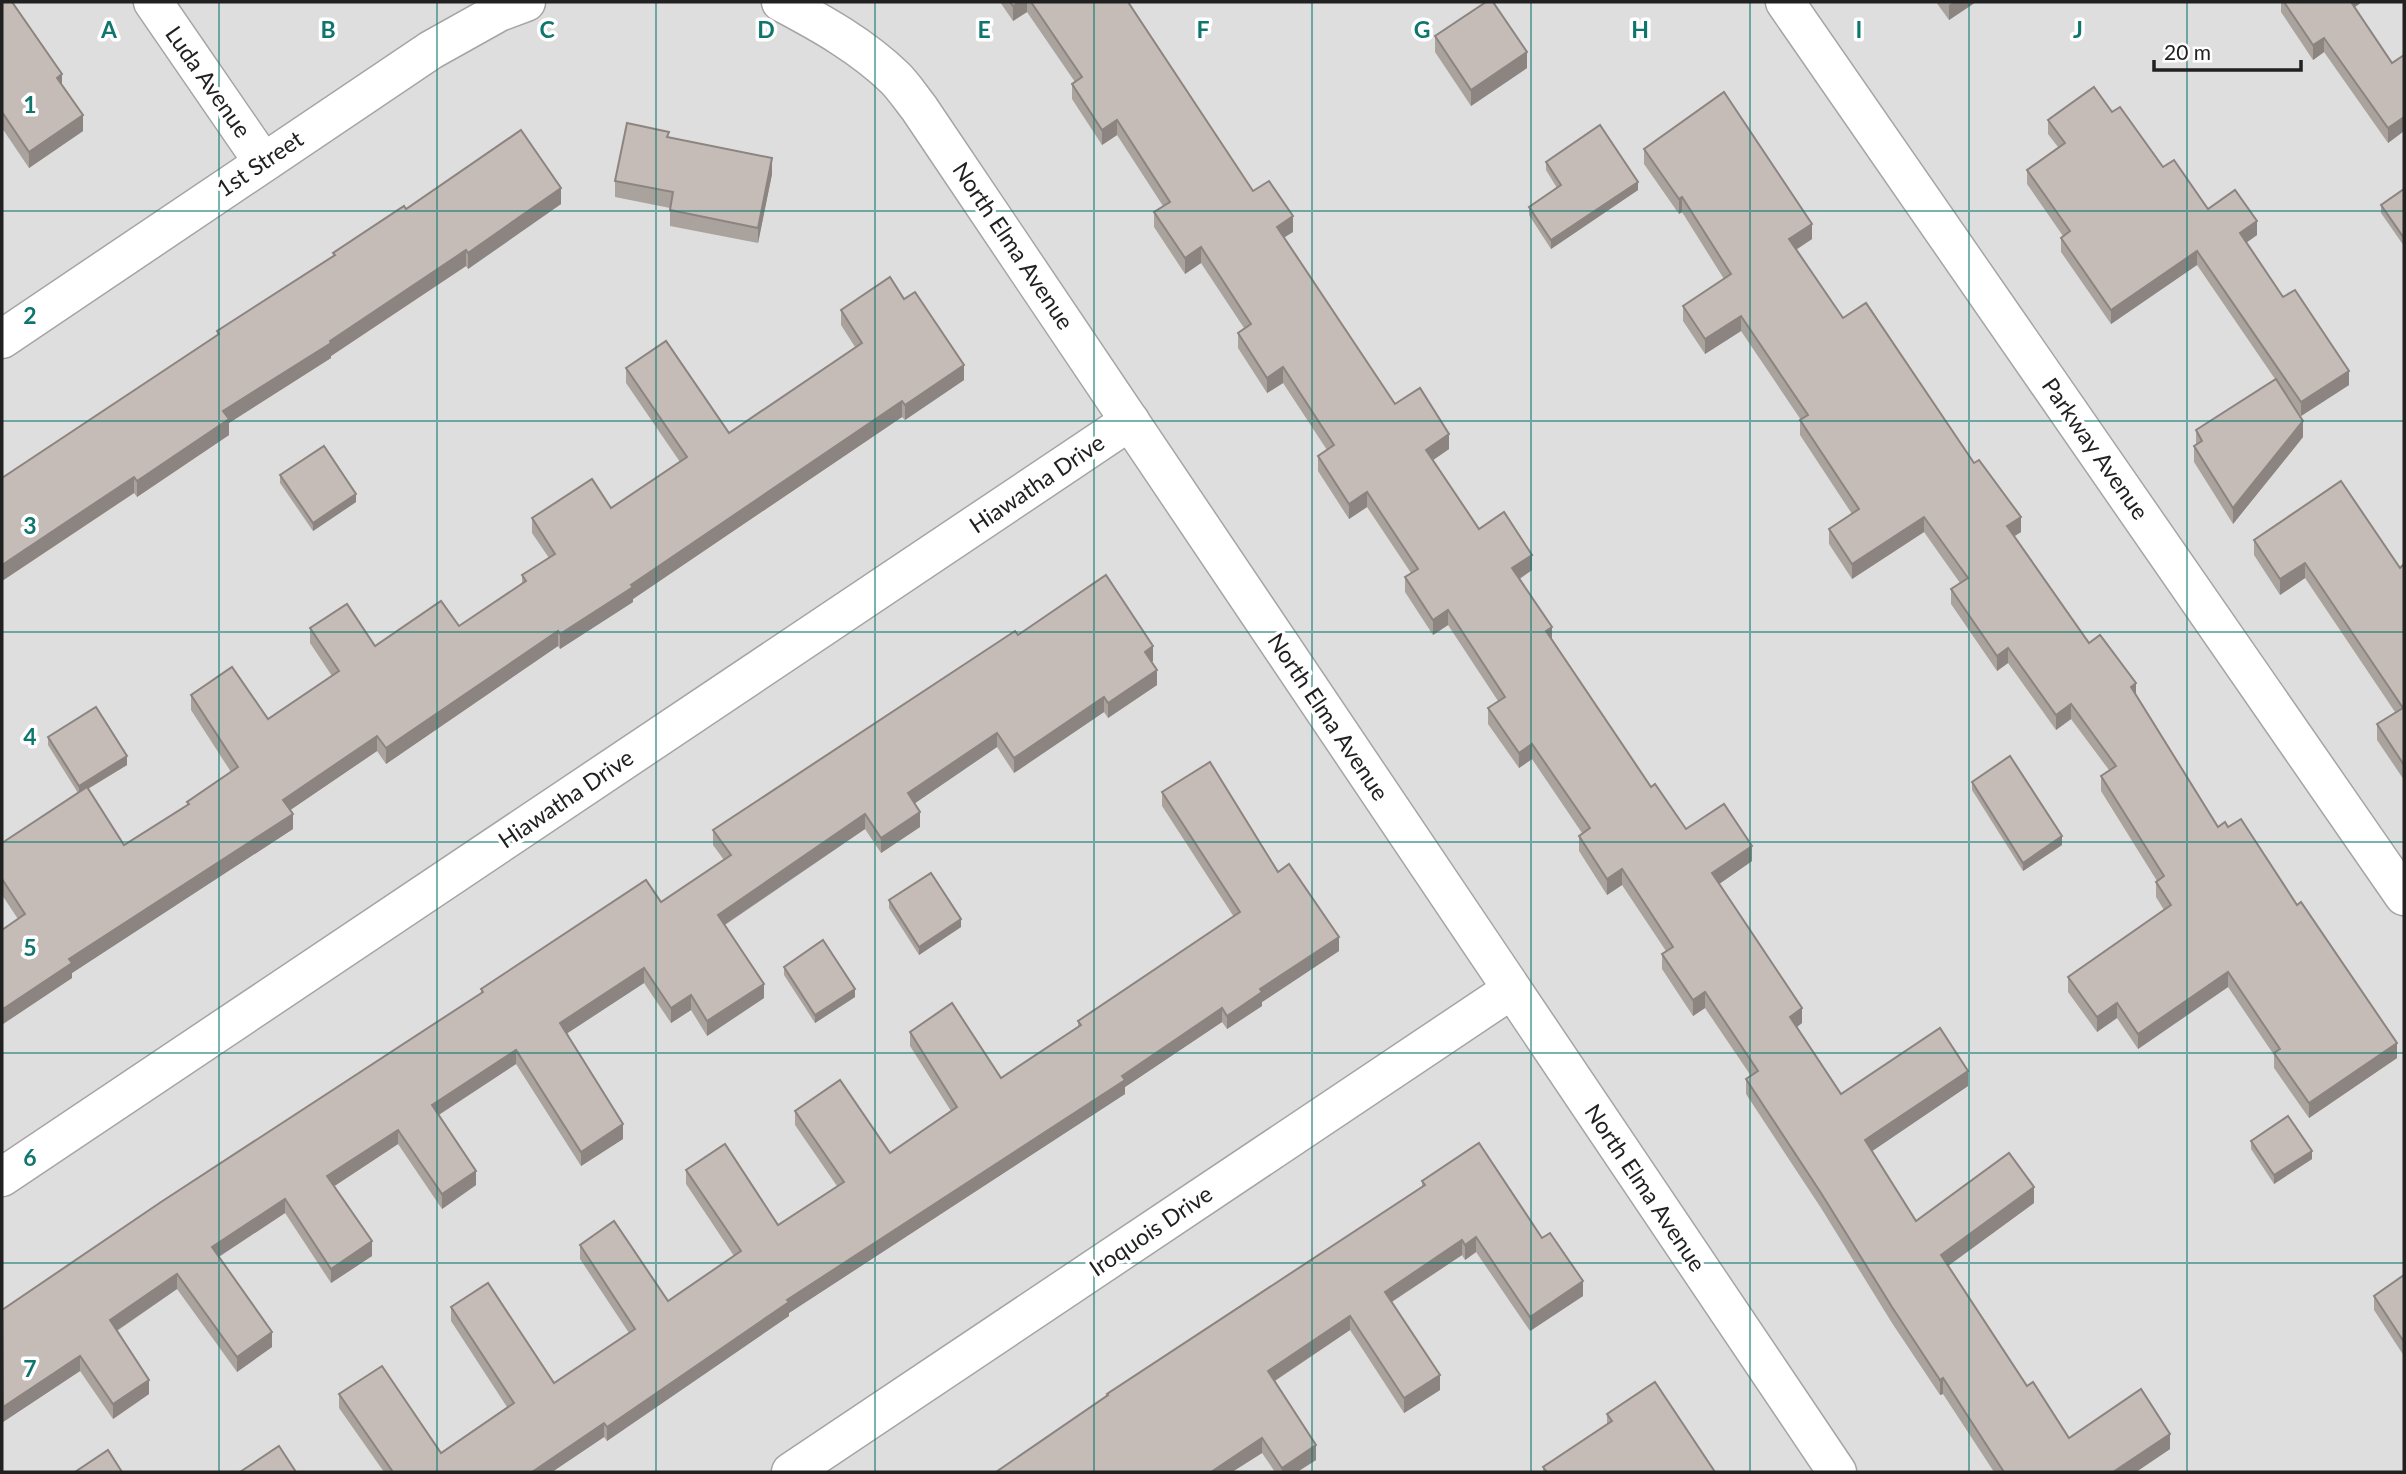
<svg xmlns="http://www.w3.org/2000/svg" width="2406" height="1474" viewBox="0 0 2406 1474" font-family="Lato,sans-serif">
<rect width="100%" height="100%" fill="#f1ede8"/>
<rect fill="#dfdede" x="2" y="2" width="2402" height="1470"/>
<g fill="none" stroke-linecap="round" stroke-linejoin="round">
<g stroke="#a5a5a5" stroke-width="41">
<g id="minor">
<path d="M153,2L263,162"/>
<path d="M781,2C821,23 862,46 895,78C904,87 911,98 919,108L1837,1472"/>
<path d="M1785,2L2404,896"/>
<path d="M2,339L431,50L499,12L526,2"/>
<path d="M2,1177L1130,421"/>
<path d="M791,1472L1511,990"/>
</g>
</g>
<use href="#minor" stroke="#fff" stroke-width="38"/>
</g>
<g fill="#aaa29d">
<path d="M2,2L62,86L83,131L29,168L2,128Z"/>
<path d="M1000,2H1128L1253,191L1293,232L1284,237L1395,404L1449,449L1433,460L1479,529L1532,570L1520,579L1552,640L1651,787L1686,829L1752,861L1719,884L1802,1023L1797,1027L1841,1094L1968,1086L1872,1151L1916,1221L2034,1203L1948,1266L2027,1386L2069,1438L2170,1449L2136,1472H1994L1943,1394L1940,1395L1892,1323L1821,1208L1746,1094V1079L1751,1076L1705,1008L1693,1016L1662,969V954L1666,951L1622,885L1607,895L1579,851V836L1582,833L1532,759L1519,768L1488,724V708L1498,701L1448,625L1433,635L1405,592V577L1411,573L1367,507L1349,519L1318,471V456L1327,450L1283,383L1267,393L1238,348V333L1244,328L1201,263L1185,274L1154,227V212L1163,206L1117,135L1102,145L1072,99V84L1075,82L1027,12L1013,21Z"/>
<path d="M1936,2H1976L1949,20Z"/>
<path d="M2281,2H2362L2354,7L2392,63L2404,55V131L2388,143L2324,52L2313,60L2281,12Z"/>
<path d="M1435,36L1527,68L1471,106L1435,52Z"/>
<path d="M2112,112L2163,167L2208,209L2257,235L2246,243L2283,297L2349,385L2301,416L2278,382L2303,437L2233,524L2194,462V446L2196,445V430L2275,379L2197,265L2111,324L2061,252V238L2063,236L2027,184V170L2058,147L2048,134V120Z"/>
<path d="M669,137L772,174L758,243L670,226V208L615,197V181Z"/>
<path d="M1644,149L1812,239L1796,250L1843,318L2021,532L2014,536L2089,643L2136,695L2218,827L2397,1058L2309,1118L2274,1068V1055L2228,987L2138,1049L2117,1018L2097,1032L2068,992V977L2164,910L2156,897V882L2157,881L2101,791V776L2109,770L2071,719L2056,730L2008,663L1997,671L1951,604V589L1960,583L1924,532L1852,579L1829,544V529L1852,514L1800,435V420H1801L1741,331L1705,354L1683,321V306L1724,279L1682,212L1679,214L1644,164Z"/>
<path d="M1546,162L1638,190L1551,249L1529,215V207L1557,188L1546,170Z"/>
<path d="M2404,189V246L2381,213V205Z"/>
<path d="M561,204L468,269L466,266L331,356V358L229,423V435L137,497L134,493L2,581L217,335V331L333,256V253L406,209Z"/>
<path d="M904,299L964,380L905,420L902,417L633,599V602L560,649L558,646L386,764L377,751L290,810L293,829L72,973V978L3,1024L2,1021V930L18,919L2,895V843L78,793L48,745V737L127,765L88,789L124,845L187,805V802L231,772L191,710V695L268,719L332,676L310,643V628L375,646L459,626L522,584V575L549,558L532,533V518L611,508L680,462L626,383V368L729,433L855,347L841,325V310Z"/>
<path d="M280,475L356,502L313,531L280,483Z"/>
<path d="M2254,540L2400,568L2404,564V780L2377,740V724L2395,712L2305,578L2280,595L2254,555Z"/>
<path d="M1018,635L1153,661L1151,662L1157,685L1108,718L1104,712L1014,773L997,747L915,803L920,827L881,853L865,829L725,925L764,998L707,1036L691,1010L671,1023L644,983L566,1034L623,1139L581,1166L516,1064L439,1115L476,1185L442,1209L398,1144L334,1186L372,1256L331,1283L285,1213L219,1257L272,1347L237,1372L177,1289L117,1331L149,1394L113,1419L80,1371L3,1422L2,1310L481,994V989L661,902L724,860L713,845V830Z"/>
<path d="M1972,782L2062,845L2023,871L1972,790Z"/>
<path d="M1162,792L1278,872L1339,951L1262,1002V1006L1227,1029L1222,1022L1125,1087V1094L789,1313V1316L607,1441L604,1437L552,1472H384L339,1408V1394L441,1453L507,1407L451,1321V1307L554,1383L629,1333L580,1259V1245L668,1301L734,1256L686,1184V1170L778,1225L837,1186L795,1125V1111L890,1153L951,1111L910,1046V1032L1001,1078L1078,1027V1021L1234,917L1162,806Z"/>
<path d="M889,900L961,927L919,955L889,908Z"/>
<path d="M784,967L855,997L815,1023L784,975Z"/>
<path d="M2251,1141L2312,1159L2274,1184L2251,1149Z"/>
<path d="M1422,1181L1542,1238L1583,1296L1530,1331L1476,1252L1465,1260L1462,1255L1392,1302L1440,1390L1404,1413L1350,1330L1275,1381L1316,1460L1297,1472H1275L1262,1453L1232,1472H996L1107,1396V1394L1422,1187Z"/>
<path d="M2404,1275V1356L2374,1310V1296Z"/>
<path d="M1607,1414L1715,1472H1543V1467L1607,1424Z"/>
</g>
<g fill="#8b8480">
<path d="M1019,2H1027V12L1013,21V6Z"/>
<path d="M1954,2H1976L1949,20V5Z"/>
<path d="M2348,2H2362L2348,12Z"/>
<path d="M2324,38V52L2313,60V45Z"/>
<path d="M1527,52V68L1471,106V90Z"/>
<path d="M62,74V90L57,78Z"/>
<path d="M83,115V131L29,168V152Z"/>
<path d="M2404,117V131L2388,143V128Z"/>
<path d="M1117,120V135L1102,145V130Z"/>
<path d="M772,158V174L758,243V228Z"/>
<path d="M1638,182V190L1551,249V240Z"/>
<path d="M561,188V204L468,269V253Z"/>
<path d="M1682,197V212L1679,214V199Z"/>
<path d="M1293,216V232L1277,242V227Z"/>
<path d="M2257,221V235L2240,247V233Z"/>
<path d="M1812,224V239L1789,254V239Z"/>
<path d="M1201,247V263L1185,274V258Z"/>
<path d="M466,250V266L331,356V358L229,423V435L137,497V481L223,411Z"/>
<path d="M2197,251V265L2111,324V310Z"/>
<path d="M1741,316V331L1705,354V339Z"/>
<path d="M964,365V380L905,420V405Z"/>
<path d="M1283,367V383L1267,393V378Z"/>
<path d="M2349,371V385L2301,416V402Z"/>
<path d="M902,401V417L633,599V602L560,649V634Z"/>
<path d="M2303,421V437L2233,524V508Z"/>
<path d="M1449,434V449L1426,465V450Z"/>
<path d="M134,477V493L2,581V565Z"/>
<path d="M1367,492V507L1349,519V504Z"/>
<path d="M356,494V502L313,531V523Z"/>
<path d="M1924,517V532L1852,579V564Z"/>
<path d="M2021,517V532L2007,541V526Z"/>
<path d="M1532,555V570L1512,583V568Z"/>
<path d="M2305,563V578L2280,595V579Z"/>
<path d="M1448,610V625L1433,635V620Z"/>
<path d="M1552,627V642L1546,631Z"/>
<path d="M558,631V646L386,764V748Z"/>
<path d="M1153,646V661L1145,667V652Z"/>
<path d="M2008,648V663L1997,671V656Z"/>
<path d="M1157,670V685L1108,718V703Z"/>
<path d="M2136,683V698L2131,687Z"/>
<path d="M1104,697V712L1014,773V758Z"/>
<path d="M2071,704V719L2056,730V715Z"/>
<path d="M997,733V747L908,808V793Z"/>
<path d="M377,736V751L283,815V800Z"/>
<path d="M1532,744V759L1519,768V753Z"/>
<path d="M127,756V765L79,794V786Z"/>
<path d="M920,812V827L881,853V838Z"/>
<path d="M293,814V829L72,973V978L3,1024V1009L69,959Z"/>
<path d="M865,814V829L718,929V915Z"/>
<path d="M2062,836V845L2023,871V863Z"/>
<path d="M1752,846V861L1712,889V873Z"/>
<path d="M1622,869V885L1607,895V879Z"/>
<path d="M961,919V927L919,955V947Z"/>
<path d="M1339,937V951L1262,1002V1006L1227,1029V1016L1260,989Z"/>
<path d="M644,968V983L560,1038V1023Z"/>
<path d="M2228,972V987L2138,1049V1034Z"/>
<path d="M764,984V998L707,1036V1021Z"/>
<path d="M855,989V997L815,1023V1015Z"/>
<path d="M1705,992V1008L1693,1016V1000Z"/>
<path d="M691,995V1010L671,1023V1008Z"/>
<path d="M2117,1003V1018L2097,1032V1017Z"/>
<path d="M1222,1008V1022L1125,1087V1094L789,1313V1316L607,1441V1427L787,1300Z"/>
<path d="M1802,1008V1023L1790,1032V1017Z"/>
<path d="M2397,1043V1058L2309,1118V1103Z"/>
<path d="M516,1050V1064L432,1119V1105Z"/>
<path d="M1968,1071V1086L1865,1156V1140Z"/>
<path d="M623,1124V1139L581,1166V1152Z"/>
<path d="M398,1130V1144L327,1191V1176Z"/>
<path d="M2312,1151V1159L2274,1184V1175Z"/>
<path d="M476,1171V1185L442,1209V1194Z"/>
<path d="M2034,1187V1203L1941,1271V1255Z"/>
<path d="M285,1199V1213L212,1261V1247Z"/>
<path d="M1476,1237V1252L1465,1260V1245Z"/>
<path d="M1462,1240V1255L1385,1306V1292Z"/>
<path d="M372,1241V1256L331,1283V1269Z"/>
<path d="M177,1274V1289L110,1335V1320Z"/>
<path d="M1583,1281V1296L1530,1331V1317Z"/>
<path d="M1350,1316V1330L1268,1385V1371Z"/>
<path d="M272,1332V1347L237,1372V1357Z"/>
<path d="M80,1356V1371L3,1422V1407Z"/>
<path d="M1440,1375V1390L1404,1413V1398Z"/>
<path d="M1943,1378V1394L1940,1395V1380Z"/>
<path d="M149,1380V1394L113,1419V1404Z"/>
<path d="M604,1423V1437L552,1472H532Z"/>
<path d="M2170,1434V1449L2136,1472H2113Z"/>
<path d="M1262,1438V1453L1232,1472H1211Z"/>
<path d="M1316,1445V1460L1297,1472H1282V1468Z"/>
</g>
<g fill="#c6bcb7" stroke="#8b8480" stroke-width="2">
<path d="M2,2H12L62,74L57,78L83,115L29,152L2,112Z"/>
<path d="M1010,2H1019L1013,6Z"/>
<path d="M1031,2H1128L1253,191L1269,181L1293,216L1277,227L1395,404L1420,388L1449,434L1426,450L1479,529L1504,512L1532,555L1512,568L1552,627L1546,631L1651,787L1655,784L1686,829L1724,804L1752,846L1712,873L1802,1008L1790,1017L1841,1094L1940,1028L1968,1071L1865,1140L1916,1221L2009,1153L2034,1187L1941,1255L2027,1386L2033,1382L2069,1438L2141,1389L2170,1434L2113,1472H2004L1943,1378L1940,1380L1892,1307L1821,1193L1746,1079L1758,1071L1705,992L1693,1000L1662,954L1673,947L1622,869L1607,879L1579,836L1590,828L1532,744L1519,753L1488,708L1505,697L1448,610L1433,620L1405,577L1418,569L1367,492L1349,504L1318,456L1334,445L1283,367L1267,378L1238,333L1251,324L1201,247L1185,258L1154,212L1170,202L1117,120L1102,130L1072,84L1082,77Z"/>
<path d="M1486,2H1493L1527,52L1471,90L1435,36Z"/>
<path d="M2284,2H2351L2392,63L2404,55V117L2388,128L2324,38L2313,45Z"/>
<path d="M2094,87L2112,112L2120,107L2163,167L2174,160L2208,209L2235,190L2257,221L2240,233L2283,297L2295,290L2349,371L2301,402L2197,251L2111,310L2061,238L2070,231L2027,170L2065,143L2048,120Z"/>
<path d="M1724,92L1812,224L1789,239L1843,318L1866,303L1974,463L1979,460L2021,517L2007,526L2089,643L2100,635L2136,683L2131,687L2218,827L2225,822L2228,827L2241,819L2297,905L2301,902L2397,1043L2309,1103L2274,1053L2280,1049L2228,972L2138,1034L2117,1003L2097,1017L2068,977L2171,905L2156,882L2164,876L2101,776L2116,766L2071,704L2056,715L2008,648L1997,656L1951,589L1968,578L1924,517L1852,564L1829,529L1859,509L1800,420L1808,415L1741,316L1705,339L1683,306L1731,274L1682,197L1679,199L1644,149Z"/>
<path d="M627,123L669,132L667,137L772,158L758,228L670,210L673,192L615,181Z"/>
<path d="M1600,125L1638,182L1551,240L1529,207L1561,185L1546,162Z"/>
<path d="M521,130L561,188L468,253L466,250L330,341L331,343L223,411L229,419L137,481L134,477L2,565V478L219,334L217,331L335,255L333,253L404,206L406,209Z"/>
<path d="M2404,189V238L2381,205Z"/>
<path d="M890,277L904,299L915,292L964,365L905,405L902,401L631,585L633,587L560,634L558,631L386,748L377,736L283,800L293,814L69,959L72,963L3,1009L2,1006V930L25,914L2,879V843L87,787L124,845L189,804L187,802L238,767L191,695L232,667L268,719L339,671L310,628L347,604L375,646L441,601L459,626L526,581L522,575L555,554L532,518L592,479L611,508L687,457L626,368L666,341L729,433L862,343L841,310Z"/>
<path d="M2276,379L2303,421L2233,508L2194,446L2202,441L2196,430Z"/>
<path d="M324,446L356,494L313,523L280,475Z"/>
<path d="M2341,481L2400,568L2404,564V765L2377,724L2403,708L2305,563L2280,579L2254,540Z"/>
<path d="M1106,575L1153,646L1145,652L1157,670L1108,703L1104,697L1014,758L997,733L908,793L920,812L881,838L865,814L718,915L764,984L707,1021L691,995L671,1008L644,968L560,1023L623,1124L581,1152L516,1050L432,1105L476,1171L442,1194L398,1130L327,1176L372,1241L331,1269L285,1199L212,1247L272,1332L237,1357L177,1274L110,1320L149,1380L113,1404L80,1356L3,1407L2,1310L161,1202L483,992L481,989L646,880L661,902L731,855L713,830L1015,631L1018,635Z"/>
<path d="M96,707L127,756L79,786L48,737Z"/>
<path d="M2010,756L2062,836L2023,863L1972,782Z"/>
<path d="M1210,762L1278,872L1289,864L1339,937L1260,989L1262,992L1227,1016L1222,1008L1122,1076L1125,1080L787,1300L789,1302L607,1427L604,1423L532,1472H393L339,1394L382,1366L441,1453L514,1403L451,1307L488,1283L554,1383L635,1329L580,1245L614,1221L668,1301L741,1251L686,1170L725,1144L778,1225L844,1182L795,1111L840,1080L890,1153L957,1107L910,1032L952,1003L1001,1078L1081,1025L1078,1021L1240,912L1162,792Z"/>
<path d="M931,873L961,919L919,947L889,900Z"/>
<path d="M823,940L855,989L815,1015L784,967Z"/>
<path d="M2288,1116L2312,1151L2274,1175L2251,1141Z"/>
<path d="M1479,1143L1542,1238L1550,1233L1583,1281L1530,1317L1476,1237L1465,1245L1462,1240L1385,1292L1440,1375L1404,1398L1350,1316L1268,1371L1316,1445L1282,1468L1262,1438L1211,1472H996L1108,1395L1107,1394L1425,1185L1422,1181Z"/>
<path d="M2404,1275V1342L2374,1296Z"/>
<path d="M1655,1382L1715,1472H1547L1543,1467L1612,1421L1607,1414Z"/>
<path d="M279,1446L296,1472H240Z"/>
<path d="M108,1450L122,1472H75Z"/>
</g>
<path fill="none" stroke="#0f766e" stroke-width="2" stroke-opacity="0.55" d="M219,2V1472M437,2V1472M656,2V1472M875,2V1472M1094,2V1472M1312,2V1472M1531,2V1472M1750,2V1472M1969,2V1472M2187,2V1472M2,211H2404M2,421H2404M2,632H2404M2,842H2404M2,1053H2404M2,1263H2404"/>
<g text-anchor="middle" stroke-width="7" stroke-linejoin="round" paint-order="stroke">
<g font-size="23" fill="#212121" stroke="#fff">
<text transform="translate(208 82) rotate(55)" y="8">Luda Avenue</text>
<text transform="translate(260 164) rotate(-34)" y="8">1st Street</text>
<text transform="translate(1013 246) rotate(56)" y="8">North Elma Avenue</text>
<text transform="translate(2095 449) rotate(55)" y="8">Parkway Avenue</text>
<text transform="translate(1037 484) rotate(-34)" y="8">Hiawatha Drive</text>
<text transform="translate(1328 717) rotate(56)" y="8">North Elma Avenue</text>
<text transform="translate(566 799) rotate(-34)" y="8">Hiawatha Drive</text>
<text transform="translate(1645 1188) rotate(56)" y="8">North Elma Avenue</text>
<text transform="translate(1151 1231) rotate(-34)" y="8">Iroquois Drive</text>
</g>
</g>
<g font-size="23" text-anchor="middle" font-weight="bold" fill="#0f766e" stroke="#fff" stroke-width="7" stroke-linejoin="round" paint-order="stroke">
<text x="109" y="38">A</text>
<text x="328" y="38">B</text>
<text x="547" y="38">C</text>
<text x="766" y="38">D</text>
<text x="984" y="38">E</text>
<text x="1203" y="38">F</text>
<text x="1422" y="38">G</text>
<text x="1640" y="38">H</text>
<text x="1859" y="38">I</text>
<text x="2078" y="38">J</text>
<text x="30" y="113">1</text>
<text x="30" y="324">2</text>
<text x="30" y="534">3</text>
<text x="30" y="745">4</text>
<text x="30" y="956">5</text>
<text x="30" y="1166">6</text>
<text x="30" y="1377">7</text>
</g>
<rect width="2406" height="1474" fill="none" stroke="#212121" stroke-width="7"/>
<path d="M2154 60v10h147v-10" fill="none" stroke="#212121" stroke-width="3.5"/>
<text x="2164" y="60" font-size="21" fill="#212121" stroke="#ffffff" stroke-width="5" paint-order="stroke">20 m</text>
</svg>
